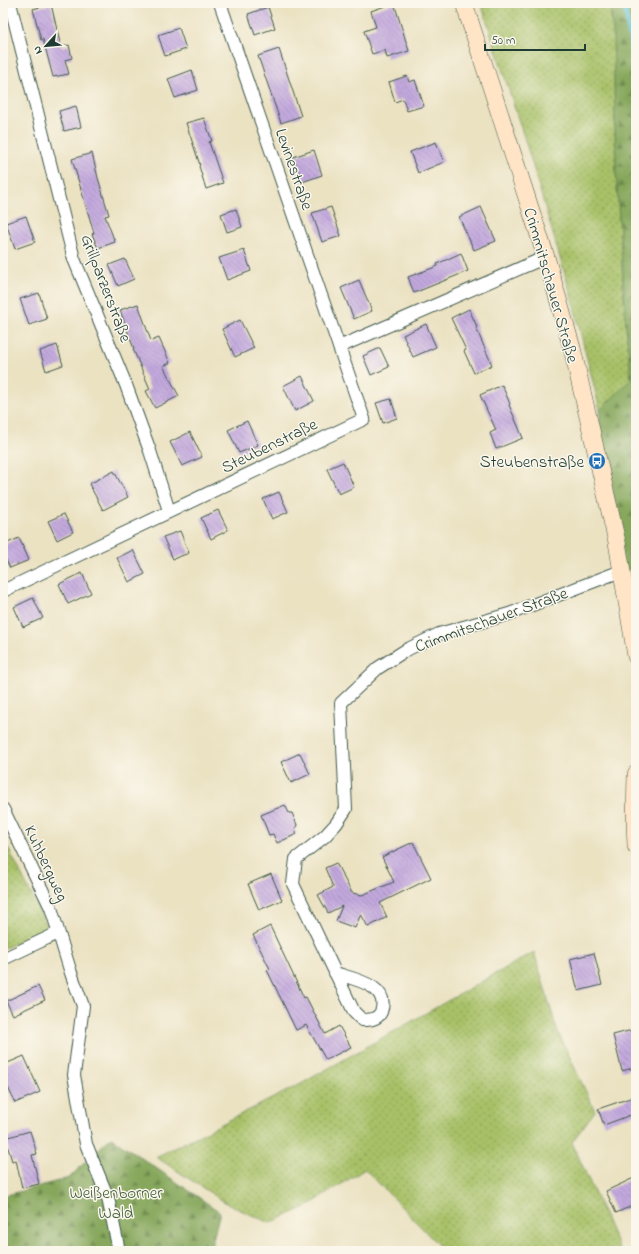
<svg xmlns="http://www.w3.org/2000/svg" width="639" height="1254" viewBox="0 0 639 1254" font-family="'Indie Flower',sans-serif">
<defs>
<pattern id="grass-dots" width="8" height="8" patternUnits="userSpaceOnUse"><rect width="8" height="8" fill="#a8c167"/><path d="M2 2h.1M6 6h.1" fill="none" stroke="#889e56" stroke-width="1.8" stroke-linecap="round"/></pattern>
<pattern id="forest-firs" width="22" height="20" patternUnits="userSpaceOnUse"><rect width="22" height="20" fill="#86a75c"/><path d="M5 1l3.5 6h-7zM16 11l3.5 6h-7z" fill="#6d894d"/></pattern>
<pattern id="building-back-hatch" width="6" height="6" patternUnits="userSpaceOnUse"><rect width="6" height="6" fill="#c3a9de"/><path d="M-1 5l2 2M0 0l6 6M5-1l2 2" fill="none" stroke="#9e8bb5"/></pattern>
</defs>
<rect width="100%" height="100%" fill="#fbf7ec"/>
<filter id="ink" filterUnits="userSpaceOnUse"><feTurbulence type="fractalNoise" baseFrequency=".025" numOctaves="2"/><feDisplacementMap in="SourceGraphic" scale="8" xChannelSelector="R" yChannelSelector="G"/><feConvolveMatrix kernelMatrix="1 2 1 2 8 2 1 2 1" color-interpolation-filters="sRGB"/></filter>
<filter id="wash" filterUnits="userSpaceOnUse"><feTurbulence type="fractalNoise" baseFrequency=".012" numOctaves="4" result="noise"/><feDisplacementMap in="SourceGraphic" scale="16" xChannelSelector="R" yChannelSelector="G"/><feGaussianBlur stdDeviation="0.9" result="paint"/><feColorMatrix in="noise" values="0 0 0 0 0 0 0 0 0 0 0 0 0 0 0 0 0 1.4 0 .05"/><feComposite in="paint" operator="in"/></filter>
<g filter="url(#wash)">
<rect width="100%" height="100%" fill="#ebe2c2"/>
<g fill="url(#grass-dots)" stroke="#647f4e">
<path d="M481,3H609L613,30L616,171L626,326L631,379L600,410L571,295L529,153Z"/>
<path d="M3,838L48,928L3,949Z"/>
<path d="M534,952L557,1030L595,1111L572,1142L620,1251H444L365,1169L306,1207L270,1223L229,1205L156,1157L299,1085Z"/>
</g>
<g fill="url(#forest-firs)" stroke="#527248">
<path d="M609,3H630L636,51V656L599,438L600,410L631,379L626,326L616,171L613,30Z"/>
<path d="M111,1137L220,1212L210,1251H3V1196L69,1178Z"/>
</g>
<g fill="none" stroke-linecap="round" stroke-linejoin="round">
<path stroke="#5fc5dc" stroke-width="4" d="M624,3L636,79"/>
</g>
<g id="blocks">
<g fill="url(#building-back-hatch)">
<path d="M394,3L409,51L387,58L385,50L372,54L364,31L376,27L371,11Z"/>
<path d="M51,4L61,47L69,45L72,58L65,60L69,74L53,77L43,39L41,40L33,9Z"/>
<path d="M268,7L275,28L255,35L248,14Z"/>
<path d="M179,28L186,49L165,56L158,35Z"/>
<path d="M279,49L301,116L281,123L258,56Z"/>
<path d="M192,70L198,90L175,98L168,79Z"/>
<path d="M407,76L409,82L415,80L424,106L407,111L403,99L395,102L389,82Z"/>
<path d="M76,106L81,127L64,131L59,111Z"/>
<path d="M204,118L212,141L209,142L223,183L206,189L199,166L200,165L186,123Z"/>
<path d="M436,142L444,162L418,173L410,152Z"/>
<path d="M314,150L322,175L302,182L293,157Z"/>
<path d="M92,153L98,178L109,215L105,216L115,242L98,248L92,234L94,233L72,159Z"/>
<path d="M331,207L341,236L322,242L312,213Z"/>
<path d="M481,207L496,241L474,250L459,217Z"/>
<path d="M236,209L242,227L227,232L221,214Z"/>
<path d="M26,216L35,242L15,249L6,223Z"/>
<path d="M244,250L251,271L227,280L219,258Z"/>
<path d="M461,253L468,271L414,293L408,277L438,266L437,264Z"/>
<path d="M125,259L134,279L118,286L109,265Z"/>
<path d="M359,280L372,311L354,319L341,288Z"/>
<path d="M39,293L47,319L29,325L20,299Z"/>
<path d="M138,304L151,341L159,338L170,363L163,366L179,396L155,408L146,391L150,389L133,349H134L120,310Z"/>
<path d="M469,309L477,327L476,328L492,365L474,373L464,351L466,350L451,318Z"/>
<path d="M240,320L254,348L235,357L222,329Z"/>
<path d="M426,324L436,347L413,357L403,335Z"/>
<path d="M57,345L63,365L46,371L40,351Z"/>
<path d="M380,348L389,367L371,375L363,356Z"/>
<path d="M302,376L314,401L295,411L283,386Z"/>
<path d="M502,385L510,404L509,405L523,438L496,449L490,433L496,430L480,395Z"/>
<path d="M391,399L397,418L383,423L376,403Z"/>
<path d="M247,421L258,445L239,453L228,430Z"/>
<path d="M190,432L202,457L182,466L170,442Z"/>
<path d="M343,462L354,487L339,494L327,469Z"/>
<path d="M114,471L128,497L103,510L89,484Z"/>
<path d="M279,492L288,512L272,519L263,499Z"/>
<path d="M218,510L228,530L211,539L201,518Z"/>
<path d="M64,514L73,532L57,540L48,521Z"/>
<path d="M180,531L189,553L173,559L163,537Z"/>
<path d="M19,538L29,560L10,568L3,554V545Z"/>
<path d="M133,550L145,574L129,582L117,558Z"/>
<path d="M82,573L91,593L68,604L59,584Z"/>
<path d="M33,598L43,618L23,627L14,607Z"/>
<path d="M300,753L310,774L291,783L281,762Z"/>
<path d="M285,805L289,813H292L297,825L295,829L297,834L277,843L273,834L269,835L261,815Z"/>
<path d="M413,842L431,878L380,903L387,917L368,927L361,914L355,928L336,921L342,906L328,913L318,895L333,887L325,868L336,863L352,893L362,895L394,882L382,857Z"/>
<path d="M271,874L282,900L259,910L248,884Z"/>
<path d="M270,926L304,998L306,997L325,1034L339,1026L351,1047L326,1060L306,1025L296,1030L267,970L270,969L253,935Z"/>
<path d="M594,953L602,985L578,991L570,959Z"/>
<path d="M38,986L45,1000L13,1015L6,1001Z"/>
<path d="M636,1029V1067L622,1071L613,1035Z"/>
<path d="M24,1056L40,1092L15,1103L3,1076V1065Z"/>
<path d="M636,1096V1113L604,1125L598,1109Z"/>
<path d="M30,1131L37,1154L32,1155L39,1184L22,1188L16,1160L12,1161L5,1138Z"/>
<path d="M636,1177V1204L616,1213L606,1191Z"/>
</g>
</g>
</g>
<g filter="url(#ink)">
<use href="#blocks" fill-opacity="0" stroke="#3e5649" stroke-width="1"/>
<g fill="none" stroke-linecap="round" stroke-linejoin="round">
<g stroke="#3e5649" stroke-width="14">
<g id="minor">
<path d="M10,3L74,259L126,385L150,451L169,511"/>
<path d="M220,3L339,347"/>
<path d="M3,591L364,419L339,347L546,257"/>
<path d="M3,809L51,908L71,973L83,1006L74,1075L86,1144L108,1198L119,1251"/>
<path d="M3,959L58,933"/>
<path d="M335,973C353,979 391,985 381,1012C377,1020 369,1020 362,1020L354,1012L293,884L296,859L325,836L336,824L346,809L341,703L378,668L406,650L439,634L509,614L621,571"/>
</g>
</g>
<g stroke="#3e5649" stroke-width="18">
<g id="secondary">
<path d="M464,3L546,257L572,348L617,542L636,656"/>
<path d="M636,774L635,822L636,846"/>
</g>
</g>
<use href="#minor" stroke="#fff" stroke-width="12"/>
<use href="#secondary" stroke="#ffe4c6" stroke-width="17"/>
</g>
</g>
<defs>
<g id="bus-disc" transform="scale(0.9)"><circle r="9.5" fill="#1f6fb2" stroke="#fbf7ec"/><path d="M-5-6H5V4H4V6H2V4H-2V6H-4V4H-5ZM-3.5-4V0h7V-4ZM-3.5 1.2v1.5H-2V1.2ZM2 1.2v1.5H3.5V1.2Z" fill="#fff"/></g>
</defs>
<g fill-rule="evenodd">
<use href="#bus-disc" x="597" y="461"/>
</g>
<g text-anchor="middle" stroke-width="3" stroke-linejoin="round" paint-order="stroke">
<g font-size="17" fill="#1f3d34" stroke="#fbf7ec">
<text transform="translate(295 169) rotate(71)" y="6">Levinestraße</text>
<text transform="translate(552 285) rotate(74)" y="6">Crimmitschauer Straße</text>
<text transform="translate(107 288) rotate(69)" y="6">Grillparzerstraße</text>
<text transform="translate(269 445) rotate(-26)" y="6">Steubenstraße</text>
<text transform="translate(491 619) rotate(-20)" y="6">Crimmitschauer Straße</text>
<text transform="translate(47 863) rotate(65)" y="6">Kuhbergweg</text>
</g>
<g font-size="17" fill="#1f3d34" stroke="#fbf7ec" text-anchor="end">
<text x="584" y="467">Steubenstraße</text>
</g>
<g font-size="17" fill="#415e41" stroke="#fbf7ec">
<text x="116" y="1198">Weißenborner<tspan x="116" dy="20">Wald</tspan></text>
</g>
</g>
<rect width="639" height="1254" fill="none" stroke="#fbf7ec" stroke-width="16"/>
<g transform="translate(46 46) rotate(243)" stroke="#fbf7ec" stroke-width="3" paint-order="stroke">
<path d="M0-3L7 15L0 10L-7 15Z" fill="#1f3d34"/>
<text y="-6" font-size="11" font-weight="bold" text-anchor="middle" fill="#1f3d34">N</text>
</g>
<path d="M485 44v6h100v-6" fill="none" stroke="#1f3d34" stroke-width="2"/>
<text x="491" y="44" font-size="12" fill="#1f3d34" stroke="#fbf7ec" stroke-width="3" paint-order="stroke">50 m</text>
</svg>
